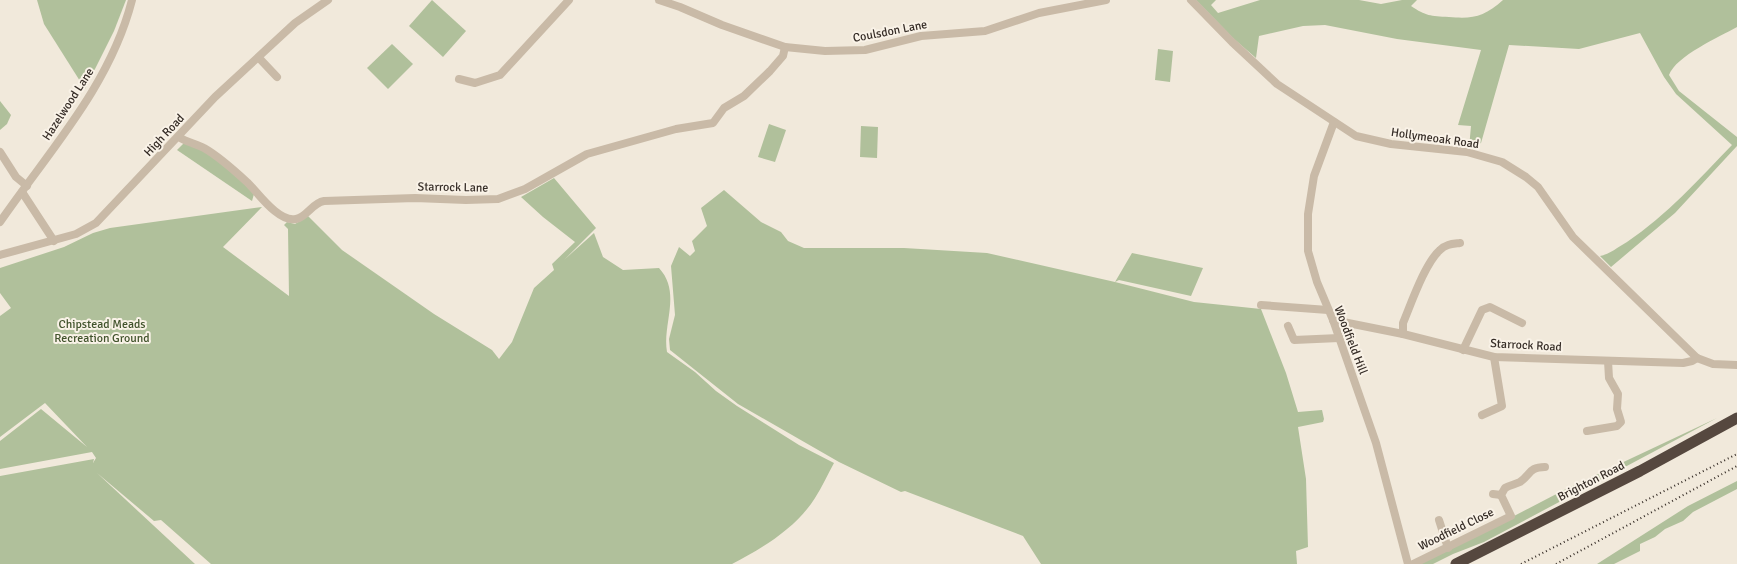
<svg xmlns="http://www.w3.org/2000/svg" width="1737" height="564" viewBox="0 0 1737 564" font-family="Signika,sans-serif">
<rect width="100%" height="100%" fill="#f1e9db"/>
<g fill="#b0c09b">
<path d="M37,0H126L114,31L85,89L44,24Z"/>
<path d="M432,0L466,31L443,57L409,26Z"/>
<path d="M1196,0H1216L1211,5L1218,13L1260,0H1359L1381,4L1402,0H1417L1411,6C1426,16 1430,16 1449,17C1473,19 1484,17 1503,0H1737V27C1719,37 1676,56 1669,75L1679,91L1737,137V146L1675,213L1611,267L1600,256C1610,254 1618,247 1627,242C1667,215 1699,179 1732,145L1676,94L1664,77L1640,33L1579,49L1509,45L1481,143L1469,148L1471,126L1458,125L1481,50L1397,39L1325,25L1303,26L1259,36L1256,58L1234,39Z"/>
<path d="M392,44L413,64L388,89L367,68Z"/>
<path d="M1158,49L1173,51L1170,82L1155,80Z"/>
<path d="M0,101L11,115L7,124L0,130Z"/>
<path d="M769,124L786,130L775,162L758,157Z"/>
<path d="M861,126L878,127L877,158L860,157Z"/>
<path d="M185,142C211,153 237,173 254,194L252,201L177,150Z"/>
<path d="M554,178L596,228L564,260L594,233L603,257L623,270L659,268C682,293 662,324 667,352L695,372L716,391L737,406L799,445L834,463C828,474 822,487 815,498C796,528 763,548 732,564H211L161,520L154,521L97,473L195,564H0V476L94,459L93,463L96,458L92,452L0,469V441L41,409L87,447L45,403L0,437V316L11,308L0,293V268L64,247L93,233L110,228L262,207L223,247L289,296L288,229L284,225L287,222L295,224L308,216L342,250L434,314L492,350L499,359L512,342L534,288L554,270L552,264L575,242L543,217L521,197Z"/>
<path d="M724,190L761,222L781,232L788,241L804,248H904L987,253L1115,282L1132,253L1203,268L1191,296L1119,280L1115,282L1194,302L1261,309L1286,373L1298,412L1322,410L1324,419L1323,422L1298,427L1306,479L1308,547L1296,551L1297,564H1041L1023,536L905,491L901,492L839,462L738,404L670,350L669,339L675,315L671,266L679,247L690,256L695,251L692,241L707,226L701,208Z"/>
<path d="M1717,418L1484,542L1453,554L1433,564H1419L1449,550L1564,490Z"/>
<path d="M1737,481V489L1693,512L1683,521L1665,529L1655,537L1640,544V551L1614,564H1597L1688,506Z"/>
</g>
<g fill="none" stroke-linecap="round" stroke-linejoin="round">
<g stroke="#c9baa7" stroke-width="8">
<path d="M659,0L680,7L722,25L785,47L825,51L865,50L921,36L985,31L1039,13L1106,0"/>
<path d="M1191,0L1232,42L1277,84L1356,136L1391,144L1467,152L1502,162L1526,177L1538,187L1573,237L1697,358L1713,364L1737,365"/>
<path d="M259,58L277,77"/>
<path d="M459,79L475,83L500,75L569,0"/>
<path d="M1334,122L1314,176L1308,214V251L1317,282L1333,320L1376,443L1408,564"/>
<path d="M179,137C186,142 196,144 204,148C220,157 235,171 248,183C258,193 279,223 296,219C307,217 312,203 324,201L415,198L466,200L498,199L525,189L587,154L676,129L713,123L724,108L744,96L770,71L783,56L785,47"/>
<path d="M0,152L16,177L27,186"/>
<path d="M22,192L54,241"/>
<path d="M0,222C49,151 110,86 132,0"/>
<path d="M0,255L76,234L96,223L215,97L295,23L328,0"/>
<path d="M1261,305L1328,310"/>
<path d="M1333,320L1403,334L1494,357L1683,363L1692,361L1697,358"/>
<path d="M1288,326L1294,340L1339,338"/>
<path d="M1403,334V323C1411,304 1425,263 1440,250C1446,244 1452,244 1460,243"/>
<path d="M1463,350L1482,310L1490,307L1522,323"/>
<path d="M1482,415L1502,406L1494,357"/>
<path d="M1587,431L1617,426L1621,422L1617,409L1618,394L1609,378L1608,361"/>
<path d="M1493,494L1501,495"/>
<path d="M1439,520L1448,548"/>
<path d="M1413,564L1511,516L1501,495L1505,488C1510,485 1516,484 1520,482C1531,474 1529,467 1545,467"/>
</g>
<path stroke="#56483f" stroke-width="11" d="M1456,564L1640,471L1737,418"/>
<g stroke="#362d27" stroke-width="2" stroke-dasharray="1 3" stroke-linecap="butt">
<path d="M1521,564L1737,454"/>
<path d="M1556,564L1737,466"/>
</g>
</g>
<g text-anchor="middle" stroke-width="4" stroke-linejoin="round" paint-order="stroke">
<g font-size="12" fill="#362d27" stroke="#f9f2e7">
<text transform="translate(890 31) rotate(-11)" y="4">Coulsdon Lane</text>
<text transform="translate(68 104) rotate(-57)" y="4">Hazelwood Lane</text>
<text transform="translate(164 135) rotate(-47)" y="4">High Road</text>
<text transform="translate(1435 138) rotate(8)" y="4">Hollymeoak Road</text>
<text transform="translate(453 187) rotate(1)" y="4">Starrock Lane</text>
<text transform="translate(1351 340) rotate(69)" y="4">Woodfield Hill</text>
<text transform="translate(1526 345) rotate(3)" y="4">Starrock Road</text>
<text transform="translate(1591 481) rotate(-27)" y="4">Brighton Road</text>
<text transform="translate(1456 529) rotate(-26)" y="4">Woodfield Close</text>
</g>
<g font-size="12" fill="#41532c" stroke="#f9f2e7">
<text x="102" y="328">Chipstead Meads<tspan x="102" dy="14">Recreation Ground</tspan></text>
</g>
</g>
</svg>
